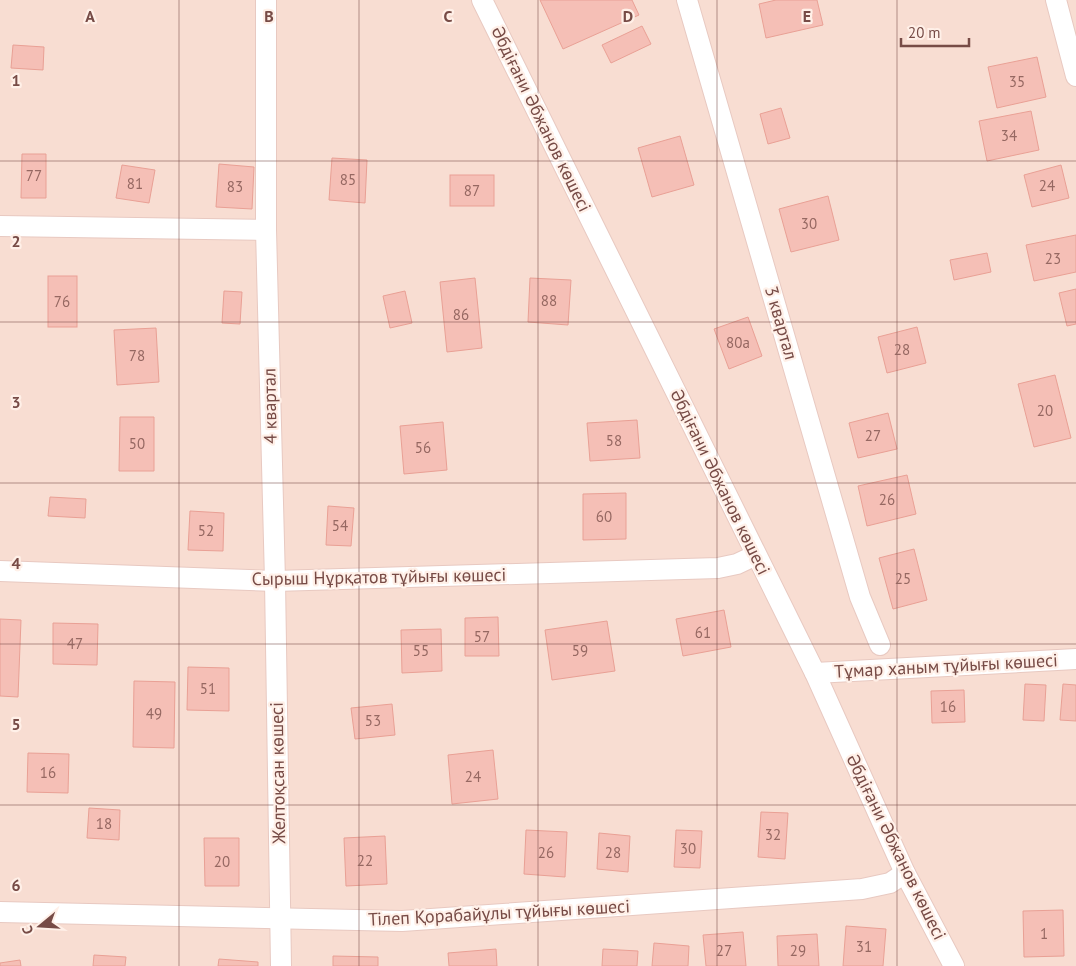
<svg xmlns="http://www.w3.org/2000/svg" width="1076" height="966" viewBox="0 0 1076 966" font-family="'PT Sans',sans-serif">
<rect width="100%" height="100%" fill="#feebe1"/>
<rect fill="#f8ddd2" x="0" y="0" width="1076" height="966"/>
<g fill="#f5bfb6" stroke="#e9a095">
<path d="M540,0H632L639,15L563,49Z"/>
<path d="M776,0H817L823,25L766,38L759,4Z"/>
<path d="M642,26L651,44L611,63L602,45Z"/>
<path d="M13,45L44,47L43,70L11,68Z"/>
<path d="M1037,57L1046,97L997,108L988,67Z"/>
<path d="M781,108L790,138L768,144L760,114Z"/>
<path d="M1031,111L1039,150L987,161L979,121Z"/>
<path d="M680,136L694,185L652,197L638,148Z"/>
<path d="M22,154H46V198H21Z"/>
<path d="M332,158L367,160L365,203L329,200Z"/>
<path d="M219,164L254,167L252,209L216,207Z"/>
<path d="M122,165L155,170L149,203L116,198Z"/>
<path d="M1061,165L1069,198L1032,207L1024,175Z"/>
<rect x="450" y="175" width="44" height="31"/>
<path d="M828,196L839,240L791,252L779,209Z"/>
<path d="M1076,235V272L1034,281L1026,245Z"/>
<path d="M987,253L991,272L954,280L950,260Z"/>
<rect x="48" y="276" width="29" height="51"/>
<path d="M475,278L482,348L447,352L440,282Z"/>
<path d="M530,278L571,280L568,325L528,322Z"/>
<path d="M1076,289V324L1067,326L1059,293Z"/>
<path d="M224,291L242,292L240,324L222,323Z"/>
<path d="M405,291L412,323L390,328L383,296Z"/>
<path d="M748,317L762,356L729,369L714,329Z"/>
<path d="M917,327L926,363L887,373L878,337Z"/>
<path d="M156,328L159,382L117,385L114,330Z"/>
<path d="M1055,375L1071,438L1034,447L1018,384Z"/>
<path d="M888,413L897,449L858,458L849,423Z"/>
<path d="M120,417H154V471H119Z"/>
<path d="M637,420L640,458L590,461L587,423Z"/>
<path d="M443,422L447,470L404,474L400,426Z"/>
<path d="M907,475L916,514L867,526L858,486Z"/>
<path d="M626,493V539L583,540V494Z"/>
<path d="M50,497L86,499L85,518L48,516Z"/>
<path d="M328,506L354,508L351,546L326,545Z"/>
<path d="M190,511L224,513L223,551L188,550Z"/>
<path d="M914,549L927,600L893,609L879,558Z"/>
<path d="M724,610L731,647L683,656L676,619Z"/>
<path d="M498,617L499,656H465V618Z"/>
<path d="M0,619L21,620L18,697L0,696Z"/>
<path d="M607,621L615,671L552,680L545,630Z"/>
<path d="M53,623L98,624L97,665L53,664Z"/>
<path d="M441,629L442,671L402,673L401,630Z"/>
<path d="M188,667L229,668V711L187,710Z"/>
<path d="M134,681L175,682L174,748L133,747Z"/>
<path d="M1025,684L1046,685L1044,721L1023,720Z"/>
<path d="M1063,684L1076,685V721L1060,720Z"/>
<path d="M964,690L965,722L932,723L931,691Z"/>
<path d="M392,704L395,735L355,739L351,708Z"/>
<path d="M493,750L498,799L452,804L448,755Z"/>
<path d="M28,753L69,754L68,793L27,792Z"/>
<path d="M89,808L120,810L119,840L87,838Z"/>
<path d="M761,812L788,813L785,859L758,857Z"/>
<path d="M526,830L567,832L565,877L524,874Z"/>
<path d="M676,830L702,831L700,868L674,867Z"/>
<path d="M599,833L630,836L628,872L597,869Z"/>
<path d="M385,836L387,884L346,886L344,838Z"/>
<path d="M204,838H239V886H205Z"/>
<path d="M1063,910L1064,956L1024,957L1023,911Z"/>
<path d="M846,926L886,929L883,966H843Z"/>
<path d="M743,932L746,966H706L703,935Z"/>
<path d="M817,934L819,966H778L777,936Z"/>
<path d="M654,943L689,946L688,966H652Z"/>
<path d="M496,949L497,966H449L448,953Z"/>
<path d="M603,949L638,951L637,966H602Z"/>
<path d="M94,955L126,957L125,966H93Z"/>
<path d="M333,956L378,957V966H333Z"/>
<path d="M219,959L258,962V966H218Z"/>
<path d="M20,960L21,966H0V963Z"/>
</g>
<g fill="none" stroke-linecap="round" stroke-linejoin="round">
<g stroke="#e8c9c1" stroke-width="22">
<g id="minor">
<path d="M266,0V230L275,581L281,966"/>
<path d="M482,0L815,673L905,873L954,966"/>
<path d="M687,0L860,597L880,645"/>
<path d="M1056,0L1076,76"/>
<path d="M0,226L266,230"/>
<path d="M0,571L275,581L718,568L737,564L756,555"/>
<path d="M815,673L1076,659"/>
<path d="M0,912L402,921L862,889L890,883L905,873"/>
</g>
</g>
<use href="#minor" stroke="#fff" stroke-width="20"/>
</g>
<path fill="none" stroke="#774b46" stroke-width="1" stroke-opacity="0.55" d="M179,0V966M359,0V966M538,0V966M717,0V966M897,0V966M0,161H1076M0,322H1076M0,483H1076M0,644H1076M0,805H1076"/>
<g text-anchor="middle" stroke-width="4.5" stroke-linejoin="round" paint-order="stroke">
<g font-size="15" fill="#966862">
<text x="1017" y="87">35</text>
<text x="1009" y="141">34</text>
<text x="34" y="181">77</text>
<text x="348" y="185">85</text>
<text x="135" y="189">81</text>
<text x="1047" y="191">24</text>
<text x="235" y="192">83</text>
<text x="472" y="196">87</text>
<text x="809" y="229">30</text>
<text x="1053" y="264">23</text>
<text x="549" y="306">88</text>
<text x="62" y="307">76</text>
<text x="461" y="320">86</text>
<text x="738" y="348">80а</text>
<text x="902" y="355">28</text>
<text x="137" y="361">78</text>
<text x="1045" y="416">20</text>
<text x="873" y="441">27</text>
<text x="614" y="446">58</text>
<text x="137" y="449">50</text>
<text x="423" y="453">56</text>
<text x="887" y="505">26</text>
<text x="604" y="522">60</text>
<text x="340" y="531">54</text>
<text x="206" y="536">52</text>
<text x="903" y="584">25</text>
<text x="703" y="638">61</text>
<text x="482" y="642">57</text>
<text x="75" y="649">47</text>
<text x="421" y="656">55</text>
<text x="580" y="656">59</text>
<text x="208" y="694">51</text>
<text x="948" y="712">16</text>
<text x="154" y="719">49</text>
<text x="373" y="726">53</text>
<text x="48" y="778">16</text>
<text x="473" y="782">24</text>
<text x="104" y="829">18</text>
<text x="773" y="840">32</text>
<text x="688" y="854">30</text>
<text x="546" y="858">26</text>
<text x="613" y="858">28</text>
<text x="365" y="866">22</text>
<text x="222" y="867">20</text>
<text x="1044" y="939">1</text>
<text x="864" y="952">31</text>
<text x="724" y="956">27</text>
<text x="798" y="956">29</text>
</g>
<g font-size="18" fill="#774b46" stroke="#fff0e8">
<text transform="translate(541 119) rotate(64)" y="6">Әбдіғани Әбжанов көшесі</text>
<text transform="translate(781 323) rotate(74)" y="6">3 квартал</text>
<text transform="translate(270 406) rotate(-91)" y="6">4 квартал</text>
<text transform="translate(720 482) rotate(64)" y="6">Әбдіғани Әбжанов көшесі</text>
<text transform="translate(379 577) rotate(-1)" y="6">Сырыш Нұрқатов тұйығы көшесі</text>
<text transform="translate(946 666) rotate(-3)" y="6">Тұмар ханым тұйығы көшесі</text>
<text transform="translate(278 773) rotate(-91)" y="6">Желтоқсан көшесі</text>
<text transform="translate(896 847) rotate(64)" y="6">Әбдіғани Әбжанов көшесі</text>
<text transform="translate(499 913) rotate(-3)" y="6">Тілеп Қорабайұлы тұйығы көшесі</text>
</g>
</g>
<g font-size="16" text-anchor="middle" font-weight="bold" fill="#774b46" stroke="#fff0e8" stroke-width="4.5" stroke-linejoin="round" paint-order="stroke">
<text x="90" y="22">A</text>
<text x="269" y="22">B</text>
<text x="448" y="22">C</text>
<text x="628" y="22">D</text>
<text x="807" y="22">E</text>
<text x="16" y="86">1</text>
<text x="16" y="247">2</text>
<text x="16" y="408">3</text>
<text x="16" y="569">4</text>
<text x="16" y="730">5</text>
<text x="16" y="891">6</text>
</g>
<g transform="translate(40 926) rotate(252)" stroke="#fff0e8" stroke-width="4" paint-order="stroke">
<path d="M0-4L9 19L0 12L-9 19Z" fill="#774b46"/>
<text y="-8" font-size="14" font-weight="bold" text-anchor="middle" fill="#774b46">С</text>
</g>
<path d="M901 38v8h68v-8" fill="none" stroke="#774b46" stroke-width="2.5"/>
<text x="908" y="38" font-size="15" fill="#774b46" stroke="#fff0e8" stroke-width="4" paint-order="stroke">20 m</text>
</svg>
